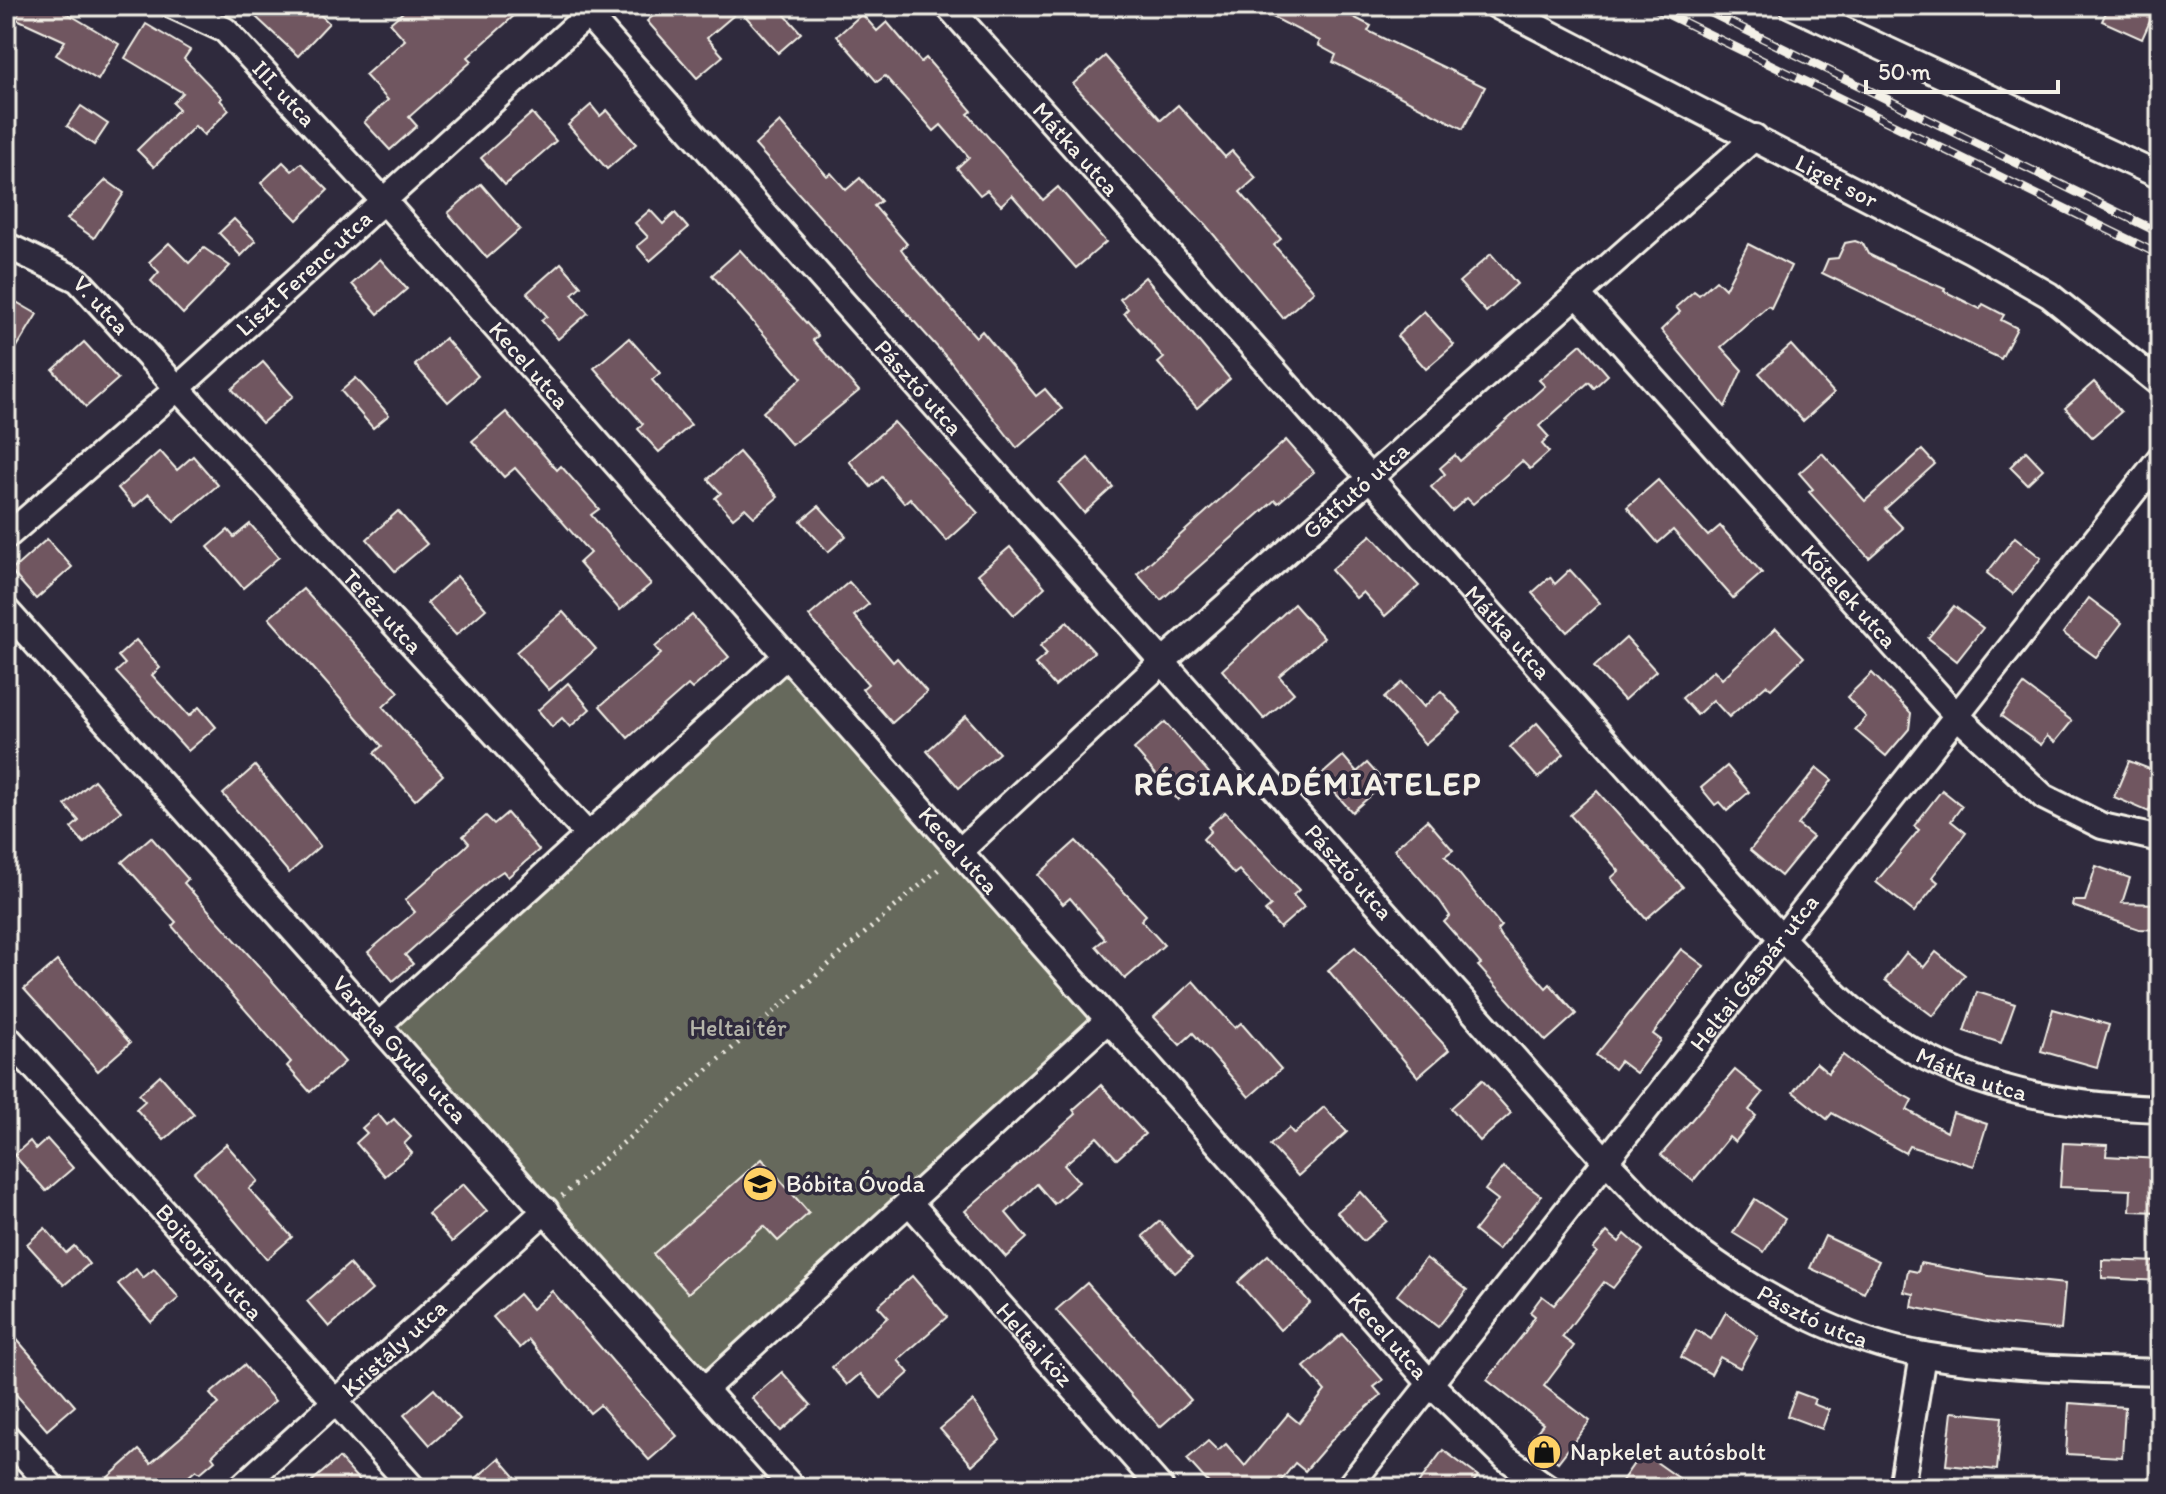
<svg xmlns="http://www.w3.org/2000/svg" width="2166" height="1494" viewBox="0 0 2166 1494" font-family="Itim,sans-serif">
<rect width="100%" height="100%" fill="#2f2a3d"/>
<filter id="ink" filterUnits="userSpaceOnUse"><feTurbulence type="fractalNoise" baseFrequency=".0125" numOctaves="2"/><feDisplacementMap in="SourceGraphic" scale="16" xChannelSelector="R" yChannelSelector="G"/><feConvolveMatrix kernelMatrix="1 2 1 2 8 2 1 2 1" color-interpolation-filters="sRGB"/></filter>
<g filter="url(#ink)">
<path fill="#66695b" stroke="#adada2" stroke-width="2" d="M786,656L1108,1020L706,1388L380,1024Z"/>
<g fill="#6f5761" stroke="#f4f1e8" stroke-width="2">
<path d="M6,6H55L119,44L98,80L56,55L65,41L6,14Z"/>
<path d="M267,6H311L329,23L298,56L256,17Z"/>
<path d="M410,6H525L468,57L472,61L409,117L417,126L390,150L364,122L388,100L365,75L405,40L390,23Z"/>
<path d="M665,6H777L801,33L778,53L740,10L707,38L723,56L697,78L647,21Z"/>
<path d="M1251,6H1332L1371,26L1368,31L1485,87L1463,129L1333,62L1336,55L1318,45L1320,41Z"/>
<path d="M2109,6H2157L2142,39L2102,21Z"/>
<path d="M862,14L877,31L887,22L921,62L926,58L972,111L968,114L1043,200L1058,187L1106,242L1076,268L1012,195L1001,205L987,190L980,195L957,168L969,157L941,125L934,131L885,76L877,82L837,36Z"/>
<path d="M146,24L190,50L184,59L222,98L220,100L229,110L204,135L195,126L154,167L137,150L179,109L173,103L183,93L125,58Z"/>
<path d="M1105,56L1161,120L1178,105L1225,157L1232,151L1256,178L1240,192L1281,239L1274,245L1314,291L1283,318L1204,223L1073,84Z"/>
<path d="M591,105L600,116L607,110L636,144L607,169L568,125Z"/>
<path d="M81,106L108,124L94,145L67,126Z"/>
<path d="M532,113L556,141L505,185L481,158Z"/>
<path d="M780,122L827,176L831,173L846,190L860,178L881,201L874,206L907,244L901,249L913,265L976,337L982,331L1036,396L1045,389L1062,409L1017,448L949,360L755,145Z"/>
<path d="M283,162L292,171L301,163L328,190L297,220L261,183Z"/>
<path d="M106,180L124,193L94,238L67,219Z"/>
<path d="M481,184L520,229L487,258L448,213Z"/>
<path d="M650,210L663,224L675,213L688,228L650,261L637,246L648,237L635,223Z"/>
<path d="M234,219L256,241L241,256L219,233Z"/>
<path d="M1855,241L1863,244L1868,254L1899,269L1945,289L1944,291L1980,309L1983,304L2004,315L2001,320L2017,328L2001,359L1822,273L1828,259L1838,258L1845,243Z"/>
<path d="M169,243L189,263L204,248L230,266L183,314L151,281L159,272L149,262Z"/>
<path d="M1748,244L1791,266L1771,308L1768,306L1721,347L1742,370L1725,407L1661,330L1680,312L1676,307L1694,291L1699,295L1716,280L1725,289Z"/>
<path d="M740,250L818,336L813,340L859,391L792,445L763,412L802,378L712,275Z"/>
<path d="M1491,254L1517,284L1486,312L1459,282Z"/>
<path d="M380,259L407,289L378,314L352,284Z"/>
<path d="M561,263L581,286L572,294L588,313L558,339L541,320L547,316L527,293Z"/>
<path d="M1145,277L1230,379L1197,408L1158,363L1164,358L1124,313L1128,309L1120,299Z"/>
<path d="M6,296L37,314L6,365Z"/>
<path d="M1424,311L1454,345L1426,369L1397,336Z"/>
<path d="M445,338L478,376L448,402L415,365Z"/>
<path d="M629,338L660,373L652,380L691,425L659,452L638,429L643,424L594,368Z"/>
<path d="M84,342L118,379L86,407L53,370Z"/>
<path d="M1581,344L1608,375L1594,388L1589,382L1539,426L1549,437L1542,444L1549,452L1530,469L1522,461L1473,504L1467,498L1452,511L1431,487L1445,474L1440,468L1455,455L1460,461L1489,436L1545,386L1539,380Z"/>
<path d="M1791,345L1834,393L1803,421L1759,373Z"/>
<path d="M263,362L293,396L262,423L232,389Z"/>
<path d="M356,378L389,415L373,428L341,391Z"/>
<path d="M2094,382L2121,412L2092,437L2065,408Z"/>
<path d="M506,412L557,470L561,466L599,509L591,515L651,584L620,610L579,563L590,553L515,468L504,477L472,441Z"/>
<path d="M894,422L978,513L947,541L910,498L904,503L882,477L871,487L849,461Z"/>
<path d="M1286,440L1314,472L1278,503L1275,500L1161,600L1137,574Z"/>
<path d="M1922,450L1935,464L1885,509L1903,528L1869,558L1809,492L1813,489L1799,473L1822,453L1865,501Z"/>
<path d="M160,451L177,470L193,456L218,485L174,522L149,494L134,507L118,488Z"/>
<path d="M2026,451L2043,469L2027,484L2010,467Z"/>
<path d="M739,452L778,497L754,517L745,508L733,518L715,498L721,493L708,479Z"/>
<path d="M1088,458L1113,487L1084,513L1059,483Z"/>
<path d="M1658,480L1708,536L1720,526L1762,573L1733,598L1673,530L1658,543L1627,507Z"/>
<path d="M819,506L846,536L828,552L801,521Z"/>
<path d="M398,511L427,544L395,571L367,539Z"/>
<path d="M250,524L279,557L243,588L208,547L228,530L234,537Z"/>
<path d="M1371,535L1419,586L1385,616L1363,592L1356,598L1331,570Z"/>
<path d="M2015,537L2041,558L2013,594L1987,573Z"/>
<path d="M47,539L72,567L36,599L11,571Z"/>
<path d="M1010,547L1045,587L1014,615L978,574Z"/>
<path d="M1570,570L1600,603L1567,632L1532,593L1550,577L1555,584Z"/>
<path d="M457,576L486,609L456,635L427,603Z"/>
<path d="M849,582L869,604L854,616L893,662L897,658L927,692L892,723L862,689L868,684L809,616Z"/>
<path d="M303,589L399,692L383,707L443,775L415,800L374,753L382,746L269,618Z"/>
<path d="M2089,598L2122,623L2096,657L2063,633Z"/>
<path d="M1294,604L1324,638L1279,676L1294,693L1264,719L1222,670Z"/>
<path d="M1954,606L1983,628L1957,661L1928,638Z"/>
<path d="M563,612L596,649L549,690L516,652Z"/>
<path d="M692,615L729,657L692,689L688,685L628,738L600,706L661,654L655,647Z"/>
<path d="M1067,622L1094,652L1055,686L1035,664L1047,654L1040,646Z"/>
<path d="M1776,628L1804,657L1771,689L1766,685L1729,717L1713,700L1697,715L1682,698L1714,670L1722,679Z"/>
<path d="M1626,638L1656,671L1624,700L1594,667Z"/>
<path d="M136,640L160,668L152,675L189,716L199,707L216,727L188,751L116,672L125,664L118,656Z"/>
<path d="M1872,673L1911,713L1909,729L1886,756L1855,730L1866,717L1847,697Z"/>
<path d="M1402,682L1424,707L1441,691L1461,713L1425,744L1384,698Z"/>
<path d="M568,683L590,709L570,727L562,718L552,727L538,710Z"/>
<path d="M2024,685L2072,721L2055,742L2047,736L2041,745L2001,716Z"/>
<path d="M966,716L999,753L959,788L927,751Z"/>
<path d="M1165,722L1209,773L1178,800L1134,749Z"/>
<path d="M1537,723L1564,754L1538,778L1510,747Z"/>
<path d="M1343,756L1357,772L1367,763L1385,783L1352,812L1320,776Z"/>
<path d="M2129,761L2160,773L2149,812L2114,797Z"/>
<path d="M255,766L320,846L289,873L223,794Z"/>
<path d="M1727,766L1749,792L1727,811L1719,802L1715,805L1701,788Z"/>
<path d="M1817,768L1832,780L1798,825L1813,837L1781,876L1750,850Z"/>
<path d="M94,780L121,811L84,843L71,828L79,821L65,805Z"/>
<path d="M1942,790L1962,806L1951,821L1966,833L1932,877L1938,882L1914,912L1876,882L1919,830L1914,826Z"/>
<path d="M1597,791L1683,887L1646,919L1611,878L1619,871L1570,815Z"/>
<path d="M1225,812L1299,890L1293,895L1304,907L1280,928L1265,911L1271,906L1239,870L1234,874L1203,839L1211,831L1208,827Z"/>
<path d="M507,813L539,850L508,877L503,871L491,879L405,955L413,964L393,981L368,952L415,912L405,900L464,848L469,843L463,836L486,816L494,824Z"/>
<path d="M1427,820L1453,850L1445,856L1501,926L1497,930L1501,937L1546,988L1550,984L1576,1014L1546,1041L1478,966L1481,964L1444,922L1450,916L1440,901L1394,849Z"/>
<path d="M151,837L188,879L184,883L345,1062L310,1092L287,1066L291,1062L172,926L176,922L122,862Z"/>
<path d="M1076,841L1146,915L1141,920L1164,945L1125,979L1096,946L1105,939L1070,898L1063,904L1038,875Z"/>
<path d="M2096,866L2130,878L2122,903L2160,904V930L2139,929L2072,906L2073,901H2085Z"/>
<path d="M1355,947L1449,1050L1418,1077L1328,970Z"/>
<path d="M1681,949L1704,966L1653,1034L1661,1040L1636,1073L1620,1061L1614,1069L1596,1055Z"/>
<path d="M1936,952L1965,975L1933,1016L1885,980L1906,953L1924,967Z"/>
<path d="M57,961L130,1043L98,1071L24,989Z"/>
<path d="M1193,981L1235,1028L1241,1023L1281,1069L1249,1097L1193,1033L1180,1045L1154,1017Z"/>
<path d="M1977,992L2015,1004L2001,1043L1964,1031Z"/>
<path d="M2053,1009L2109,1025L2097,1067L2041,1051Z"/>
<path d="M1843,1055L1868,1075L1912,1100L1907,1110L1947,1132L1953,1113L1987,1124L1974,1166L1909,1146L1905,1153L1832,1113L1827,1119L1793,1092L1816,1063L1828,1073Z"/>
<path d="M1735,1070L1763,1093L1749,1110L1756,1116L1735,1142L1729,1137L1693,1181L1661,1155Z"/>
<path d="M160,1075L194,1114L164,1140L136,1109L145,1101L139,1094Z"/>
<path d="M1482,1080L1511,1113L1480,1141L1451,1108Z"/>
<path d="M1101,1085L1145,1134L1117,1159L1097,1137L1064,1165L1079,1182L1054,1204L1037,1184L1006,1213L1027,1238L1006,1257L965,1211L1076,1114L1073,1110Z"/>
<path d="M1324,1107L1347,1132L1298,1176L1270,1145L1289,1128L1294,1134Z"/>
<path d="M378,1114L387,1125L394,1119L411,1137L404,1144L412,1153L385,1176L356,1143L367,1133L362,1128Z"/>
<path d="M47,1139L73,1168L46,1191L14,1155L30,1141L36,1149Z"/>
<path d="M2063,1143L2107,1145L2106,1156L2159,1159L2160,1212L2130,1211L2131,1190L2060,1187Z"/>
<path d="M226,1144L258,1181L249,1189L292,1237L267,1259L194,1172Z"/>
<path d="M762,1159L809,1213L778,1241L764,1226L688,1293L653,1254Z"/>
<path d="M1503,1167L1541,1196L1498,1250L1474,1231L1498,1200L1485,1190Z"/>
<path d="M463,1184L487,1211L452,1242L428,1214Z"/>
<path d="M1361,1192L1387,1221L1363,1241L1337,1212Z"/>
<path d="M1755,1199L1785,1219L1764,1252L1733,1233Z"/>
<path d="M1160,1221L1192,1258L1175,1273L1143,1236Z"/>
<path d="M45,1228L66,1253L74,1246L89,1264L64,1285L27,1244Z"/>
<path d="M1607,1232L1619,1242L1625,1234L1643,1250L1613,1288L1604,1282L1562,1337L1574,1346L1544,1386L1590,1421L1558,1462L1530,1440L1543,1424L1487,1380L1525,1332L1535,1316L1530,1312L1542,1296L1554,1305L1597,1252L1593,1249Z"/>
<path d="M1825,1236L1879,1261L1864,1293L1810,1268Z"/>
<path d="M1268,1255L1310,1303L1280,1330L1238,1282Z"/>
<path d="M1426,1258L1467,1290L1438,1327L1397,1295Z"/>
<path d="M2102,1260L2160,1262V1281L2102,1278Z"/>
<path d="M1920,1263L1989,1276L2065,1284L2061,1330L1992,1323L1912,1307L1914,1294L1904,1292L1908,1270L1918,1272Z"/>
<path d="M349,1264L372,1290L329,1327L307,1301Z"/>
<path d="M136,1269L143,1278L154,1269L179,1298L151,1322L118,1284Z"/>
<path d="M912,1276L947,1317L898,1360L909,1373L881,1398L860,1374L847,1385L832,1367L888,1317L878,1306Z"/>
<path d="M1087,1283L1191,1400L1160,1427L1056,1310Z"/>
<path d="M552,1291L677,1436L649,1460L600,1405L590,1413L529,1340L520,1348L493,1317L519,1294L532,1309Z"/>
<path d="M1726,1312L1758,1336L1740,1368L1720,1357L1711,1374L1681,1357L1696,1330L1711,1339Z"/>
<path d="M6,1327L75,1406L47,1430L6,1383Z"/>
<path d="M1342,1334L1383,1380L1374,1387L1381,1395L1337,1434L1305,1471L1295,1463L1275,1488H1213L1187,1459L1208,1441L1218,1451L1226,1444L1245,1466L1288,1414L1299,1423L1325,1391L1304,1367Z"/>
<path d="M244,1365L275,1401L219,1449L212,1456L215,1460L200,1473L196,1470L181,1483L178,1479L167,1488H96L139,1450L151,1463L219,1404L210,1394Z"/>
<path d="M782,1372L811,1405L781,1431L752,1398Z"/>
<path d="M434,1389L460,1419L430,1445L404,1415Z"/>
<path d="M1796,1392L1815,1399L1813,1404L1829,1410L1822,1429L1787,1416Z"/>
<path d="M973,1401L1000,1440L972,1465L940,1429Z"/>
<path d="M2069,1403L2125,1407L2122,1457L2066,1454Z"/>
<path d="M1952,1412L2002,1417L1997,1470L1946,1465Z"/>
<path d="M1443,1450L1478,1476L1469,1488H1415Z"/>
<path d="M1642,1452L1693,1488H1617Z"/>
<path d="M339,1458L366,1488H304Z"/>
<path d="M499,1458L525,1488H465Z"/>
</g>
<g fill="none" stroke-linecap="round" stroke-linejoin="round">
<g stroke="#f4f1e8" stroke-width="30">
<g id="street">
<path id="s1" d="M173,6L225,30L383,200L1430,1383L1506,1458L1549,1488"/>
<path id="s2" d="M580,6L1604,1159C1633,1188 1662,1223 1695,1248C1761,1297 1843,1341 1924,1355C2001,1368 2082,1369 2160,1372"/>
<path id="s3" d="M948,6L1783,940C1805,962 1827,988 1852,1009C1943,1084 2045,1105 2160,1109"/>
<path id="s4" d="M1497,6L1972,251L2049,295L2160,384"/>
<path d="M1792,6L2160,176"/>
<path id="s5" d="M6,245L78,280L588,835"/>
<path id="s6" d="M1579,296L1956,715L2044,797L2102,826L2160,839"/>
<path id="s7" d="M6,537L178,388L597,6"/>
<path id="s8" d="M6,610L793,1488"/>
<path id="s9" d="M961,850L1161,663L1755,137"/>
<path d="M380,1024L786,656"/>
<path id="s10" d="M6,1036L413,1488"/>
<path id="s11" d="M909,1202L1161,1488"/>
<path d="M706,1388L1108,1020"/>
<path d="M6,1436L53,1488"/>
<path id="s12" d="M240,1488L546,1210"/>
<path id="s13" d="M1348,1488L2160,458"/>
<path d="M1901,1488L1923,1355"/>
</g>
</g>
<path stroke="#f4f1e8" stroke-width="5" stroke-dasharray="2 6" stroke-linecap="butt" d="M562,1196L941,867"/>
<use href="#street" stroke="#2f2a3d" stroke-width="24"/>
<g stroke="#f4f1e8" stroke-width="9">
<g id="rail">
<path d="M1651,6L2160,255"/>
<path d="M1697,6L2160,233"/>
</g>
</g>
<use href="#rail" stroke="#2f2a3d" stroke-width="6" stroke-dasharray="18" stroke-linecap="butt"/>
</g>
</g>
<defs>
<g id="school-disc" transform="scale(1.8)"><circle r="9.5" fill="#ffd166" stroke="#2f2a3d"/><path d="M0-5L7-2L0 1L-7-2ZM-4 1L0 2.5L4 1V4Q0 6-4 4Z" fill="#111"/></g>
<g id="shop-disc" transform="scale(1.8)"><circle r="9.5" fill="#ffd166" stroke="#2f2a3d"/><path d="M-5-2.5h2.3a2.7 3.5 0 0 1 5.4 0H5L5.5 6h-11ZM-1.5-2.5h3a1.5 2.3 0 0 0-3 0Z" fill="#111"/></g>
</defs>
<g fill-rule="evenodd">
<use href="#school-disc" x="760" y="1184"/>
<use href="#shop-disc" x="1544" y="1452"/>
</g>
<g text-anchor="middle" stroke-width="7" stroke-linejoin="round" paint-order="stroke">
<g font-size="24" fill="#f4f1e8" stroke="#2f2a3d">
<text dy="8" stroke="none"><textPath href="#s1" startOffset="144">III. utca</textPath></text>
<text dy="8" stroke="none"><textPath href="#s3" startOffset="192">Mátka utca</textPath></text>
<text dy="8" stroke="none"><textPath href="#s4" startOffset="382">Liget sor</textPath></text>
<text dy="8" stroke="none"><textPath href="#s7" startOffset="398">Liszt Ferenc utca</textPath></text>
<text dy="8" stroke="none"><textPath href="#s5" startOffset="114">V. utca</textPath></text>
<text dy="8" stroke="none"><textPath href="#s1" startOffset="510">Kecel utca</textPath></text>
<text dy="8" stroke="none"><textPath href="#s2" startOffset="510">Pásztó utca</textPath></text>
<text dy="8" stroke="none"><textPath href="#s9" startOffset="534">Gátfutó utca</textPath></text>
<text dy="8" stroke="none"><textPath href="#s6" startOffset="404">Kőtelek utca</textPath></text>
<text dy="8" stroke="none"><textPath href="#s5" startOffset="530">Teréz utca</textPath></text>
<text dy="8" stroke="none"><textPath href="#s3" startOffset="840">Mátka utca</textPath></text>
<text dy="8" stroke="none"><textPath href="#s1" startOffset="1158">Kecel utca</textPath></text>
<text dy="8" stroke="none"><textPath href="#s2" startOffset="1158">Pásztó utca</textPath></text>
<text dy="8" stroke="none"><textPath href="#s13" startOffset="656">Heltai Gáspár utca</textPath></text>
<text dy="8" stroke="none"><textPath href="#s8" startOffset="590">Vargha Gyula utca</textPath></text>
<text dy="8" stroke="none"><textPath href="#s3" startOffset="1488">Mátka utca</textPath></text>
<text dy="8" stroke="none"><textPath href="#s10" startOffset="304">Bojtorján utca</textPath></text>
<text dy="8" stroke="none"><textPath href="#s2" startOffset="1806">Pásztó utca</textPath></text>
<text dy="8" stroke="none"><textPath href="#s1" startOffset="1806">Kecel utca</textPath></text>
<text dy="8" stroke="none"><textPath href="#s11" startOffset="190">Heltai köz</textPath></text>
<text dy="8" stroke="none"><textPath href="#s12" startOffset="208">Kristály utca</textPath></text>
</g>
<g font-size="24" fill="#b4b4a9" stroke="#2f2a3d">
<text x="738" y="1036">Heltai tér</text>
</g>
<g font-size="24" fill="#f4f1e8" stroke="#2f2a3d" text-anchor="start">
<text x="786" y="1192">Bóbita Óvoda</text>
<text x="1570" y="1460">Napkelet autósbolt</text>
</g>
<g font-size="32" font-weight="bold" letter-spacing="2" fill="#f4f1e8" stroke="#2f2a3d">
<text x="1308" y="795">RÉGIAKADÉMIATELEP</text>
</g>
</g>
<rect width="2166" height="1494" fill="none" stroke="#2f2a3d" stroke-width="32"/>
<rect x="16" y="16" width="2134" height="1462" fill="none" stroke="#f4f1e8" stroke-width="3" filter="url(#ink)"/>
<path d="M1866 80v12h192v-12" fill="none" stroke="#f4f1e8" stroke-width="4"/>
<text x="1878" y="80" font-size="24" fill="#f4f1e8" stroke="#2f2a3d" stroke-width="6" paint-order="stroke">50 m</text>
</svg>
